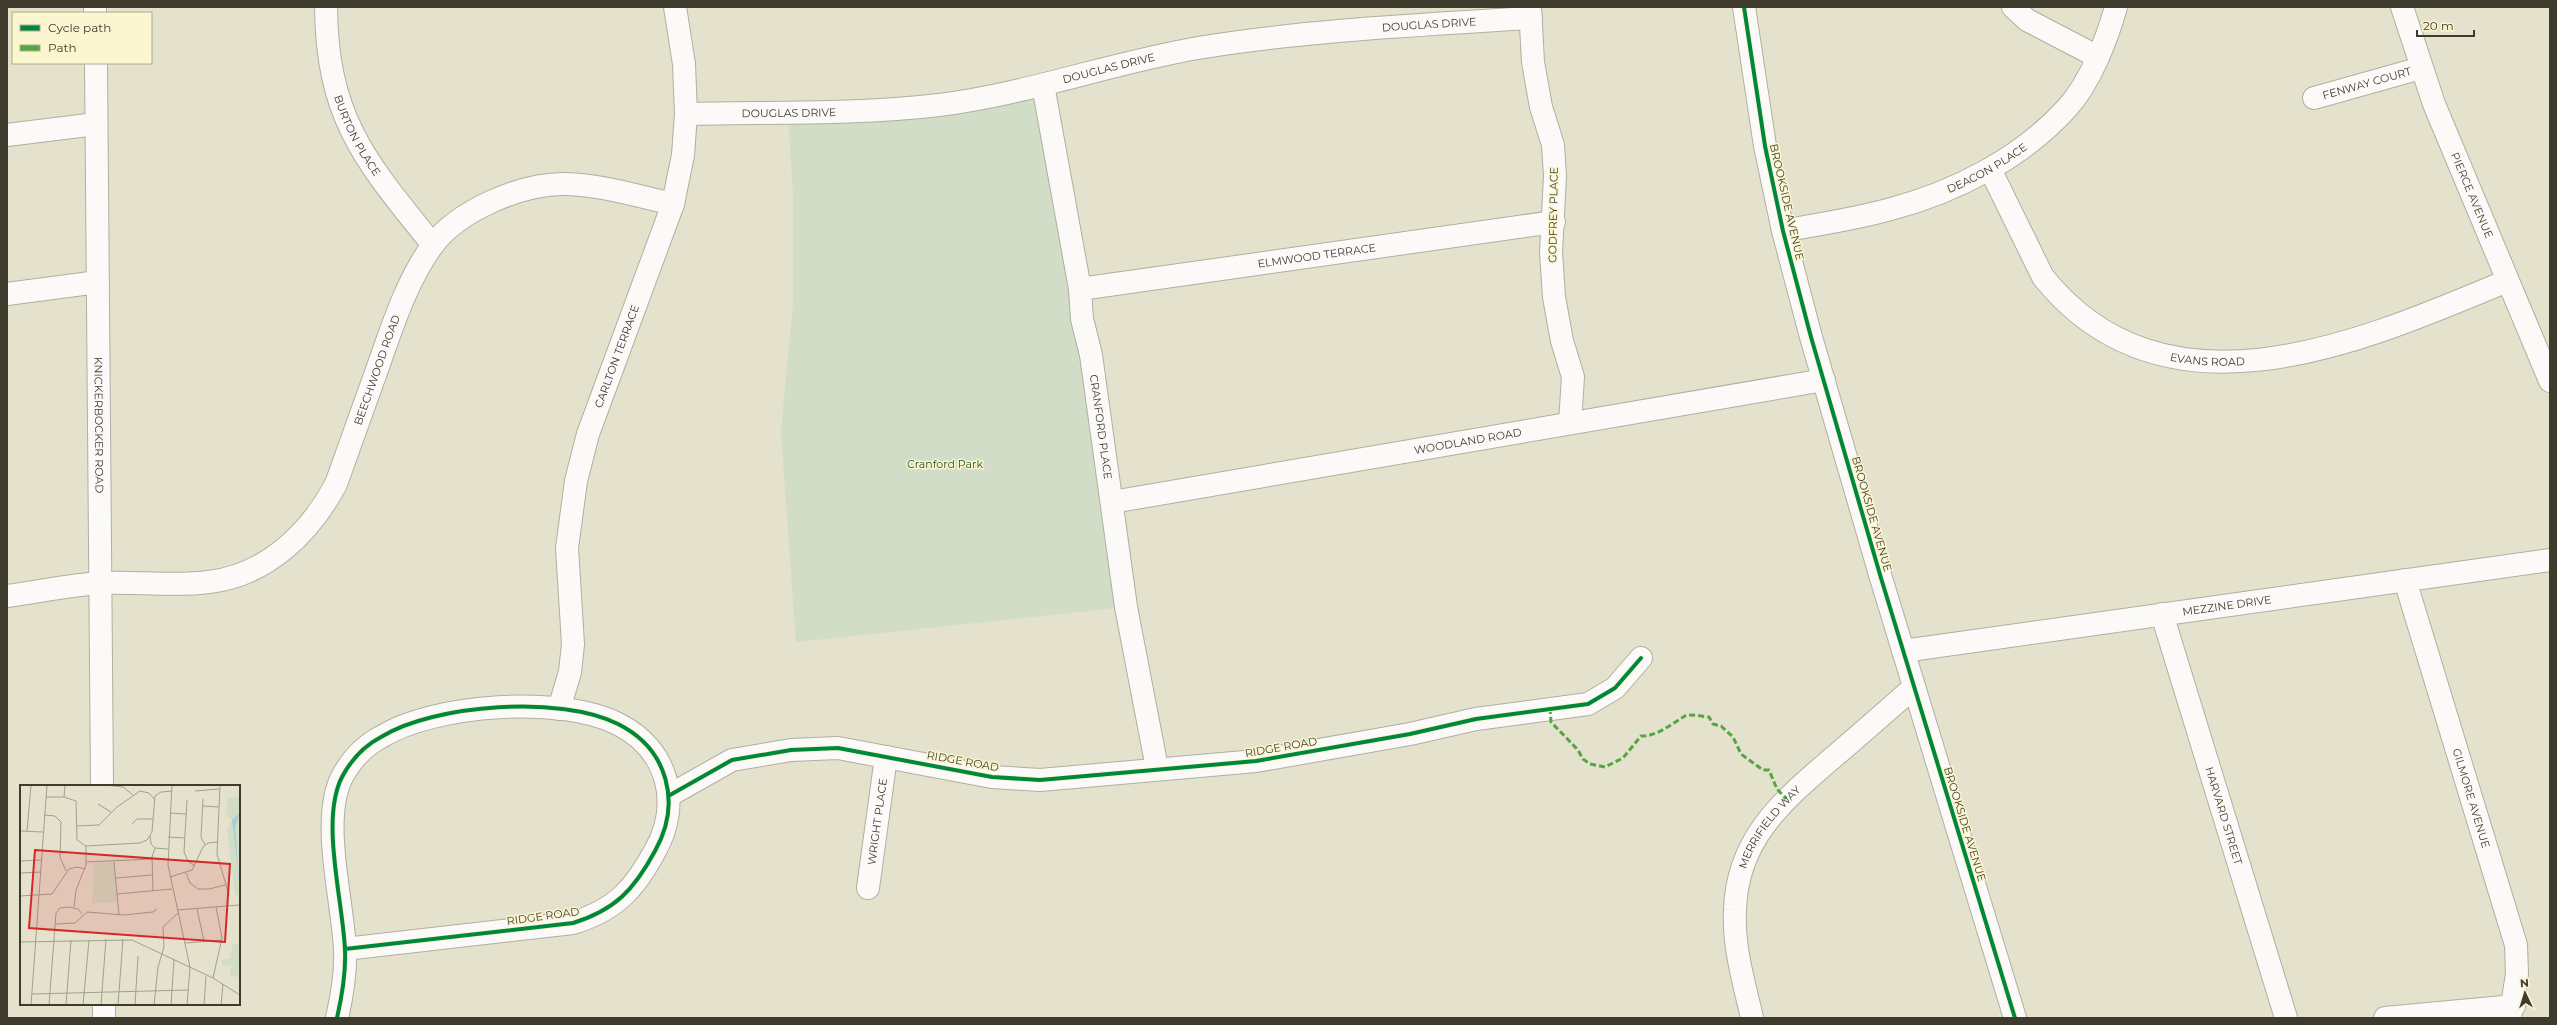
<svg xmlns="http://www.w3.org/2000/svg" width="2557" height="1025" viewBox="0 0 2557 1025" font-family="Montserrat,sans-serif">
<rect width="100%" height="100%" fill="#e4e1cd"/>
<path fill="#d1ddc6" d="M1043,85L1126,607L796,642L781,432L793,303V195L788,112Z"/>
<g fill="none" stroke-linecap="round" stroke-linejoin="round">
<g stroke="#b1af9f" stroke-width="24">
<g id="street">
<path id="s1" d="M326,7C327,119 366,162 433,245"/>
<path d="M1530,7L1533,62L1541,107L1553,145L1555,176L1551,252L1554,297L1562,341L1573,377L1570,423"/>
<path d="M1744,7L1765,146L1783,231L1811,337L1881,578L2015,1018"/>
<path d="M2013,7L2027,20L2098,57"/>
<path id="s2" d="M2402,7L2434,104L2550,381"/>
<path id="s3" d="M1043,85L1080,289L1082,319L1091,355L1126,607L1157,768"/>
<path id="s4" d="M2314,98L2421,68"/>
<path id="s5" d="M686,114C770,112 855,115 939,105C1027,94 1111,63 1198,48C1308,30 1420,25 1531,18"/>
<path d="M7,135L96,124"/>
<path id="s6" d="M1990,169L2043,277C2165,429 2361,342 2507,281"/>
<path id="s7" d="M1783,231C1819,224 1856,219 1891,209C1955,192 2022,158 2067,108C2090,83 2107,39 2116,7"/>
<path id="s8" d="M1080,289L1554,222"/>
<path d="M7,294L98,282"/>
<path id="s9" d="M1112,502L1824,380"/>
<path id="s10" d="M2405,580L2516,945L2517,974L2510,1018"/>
<path id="s11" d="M7,596C38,592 69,585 100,583C136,581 174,587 209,582C267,575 310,533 336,484C350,444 365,404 379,364C393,324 407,281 432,246C458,210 523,183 566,184C602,185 637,196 673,204"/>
<path id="s12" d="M2162,614L2286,1018"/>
<path id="s13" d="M1903,651L2550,560"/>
<path id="s14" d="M559,709L570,672L573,644L567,548L576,481L588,434L673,204L683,155L686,114L684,64L675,7"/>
<path d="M670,795L732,760L791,750L838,748L992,777L1040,780L1256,761L1410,734L1476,719L1588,704L1615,688L1641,658"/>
<path id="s15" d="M868,888L886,757"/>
<path d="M337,1018C342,996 346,972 345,950C343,901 320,820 342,777C351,760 364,746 381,737C434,704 562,695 618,724C668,749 682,803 655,851C634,890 615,910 573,923L345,949"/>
<path id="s16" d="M1752,1018C1744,982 1733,947 1735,910C1737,837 1785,799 1836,755C1862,733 1888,710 1914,687"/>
<path d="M2385,1018L2514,1006"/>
</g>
</g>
<g stroke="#b1af9f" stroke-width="24">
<g id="secondary">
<path d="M95,7V13"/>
<path id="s17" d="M96,63L102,786"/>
<path d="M104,1004V1018"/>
</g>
</g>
<use href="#street" stroke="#fbfaf8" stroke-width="22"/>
<use href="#secondary" stroke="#fbfaf8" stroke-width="22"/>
<path stroke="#54a643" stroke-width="3" stroke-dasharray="6 3" stroke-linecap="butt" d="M1550,708L1551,722L1578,750L1583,759L1590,764L1605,767L1623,758L1641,736C1656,737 1673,723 1685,716C1690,713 1703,717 1709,717L1713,724L1721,726L1733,737L1741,754L1763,770H1769L1777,789L1786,799"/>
<g stroke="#fbf5d0" stroke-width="6">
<g id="cycleway">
<path d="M1744,7L1765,146L1783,231L1811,337L1881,578L2015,1018"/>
<path d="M670,795L732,760L791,750L838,748L992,777L1040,780L1256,761L1410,734L1476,719L1588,704L1615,688L1641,658"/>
<path d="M337,1018C342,996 346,972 345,950C343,901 320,820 342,777C351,760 364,746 381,737C434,704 562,695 618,724C668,749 682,803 655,851C634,890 615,910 573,923L345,949"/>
</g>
</g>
<use href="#cycleway" stroke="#00873e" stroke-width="4"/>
</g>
<g text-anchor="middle" stroke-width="3" stroke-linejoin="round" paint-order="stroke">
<g font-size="11" fill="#3e3b2d" stroke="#fbf5d0">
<text dy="4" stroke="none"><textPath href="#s5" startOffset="751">DOUGLAS DRIVE</textPath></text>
<text dy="4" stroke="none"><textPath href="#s5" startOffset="427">DOUGLAS DRIVE</textPath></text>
<text dy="4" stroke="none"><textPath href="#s4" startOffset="55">FENWAY COURT</textPath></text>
<text dy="4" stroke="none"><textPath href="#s5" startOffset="103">DOUGLAS DRIVE</textPath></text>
<text dy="4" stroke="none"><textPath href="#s1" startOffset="134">BURTON PLACE</textPath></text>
<text dy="4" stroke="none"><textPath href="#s7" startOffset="215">DEACON PLACE</textPath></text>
<text dy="4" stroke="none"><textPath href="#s2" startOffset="201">PIERCE AVENUE</textPath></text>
<text transform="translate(1787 202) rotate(77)" y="4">BROOKSIDE AVENUE</text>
<text transform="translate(1553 215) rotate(-89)" y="4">GODFREY PLACE</text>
<text dy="4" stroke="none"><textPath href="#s8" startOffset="239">ELMWOOD TERRACE</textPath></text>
<text dy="4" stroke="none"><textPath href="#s14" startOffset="362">CARLTON TERRACE</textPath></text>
<text dy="4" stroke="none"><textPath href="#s6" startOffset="311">EVANS ROAD</textPath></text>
<text dy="4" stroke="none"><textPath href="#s11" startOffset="491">BEECHWOOD ROAD</textPath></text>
<text dy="4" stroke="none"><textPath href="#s17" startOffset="362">KNICKERBOCKER ROAD</textPath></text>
<text dy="4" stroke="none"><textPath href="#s3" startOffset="347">CRANFORD PLACE</textPath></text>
<text dy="4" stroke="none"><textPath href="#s9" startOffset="361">WOODLAND ROAD</textPath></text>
<text transform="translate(1872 514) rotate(74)" y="4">BROOKSIDE AVENUE</text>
<text dy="4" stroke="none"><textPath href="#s13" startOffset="327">MEZZINE DRIVE</textPath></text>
<text transform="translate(1281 747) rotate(-10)" y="4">RIDGE ROAD</text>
<text transform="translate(963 761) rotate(10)" y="4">RIDGE ROAD</text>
<text dy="4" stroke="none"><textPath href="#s10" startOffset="228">GILMORE AVENUE</textPath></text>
<text dy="4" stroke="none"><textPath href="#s12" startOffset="211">HARVARD STREET</textPath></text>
<text dy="4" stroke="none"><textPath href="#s15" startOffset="67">WRIGHT PLACE</textPath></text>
<text transform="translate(1965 824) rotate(73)" y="4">BROOKSIDE AVENUE</text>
<text dy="4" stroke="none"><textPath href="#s16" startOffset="202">MERRIFIELD WAY</textPath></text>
<text transform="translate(543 916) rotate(-8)" y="4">RIDGE ROAD</text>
</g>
<g font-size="11" fill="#215423" stroke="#fbf5d0">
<text x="945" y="468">Cranford Park</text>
</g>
</g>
<g transform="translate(20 785)">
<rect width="220" height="220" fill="#e4e1cd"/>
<path d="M220,11V28L217,33L220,35V81L215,48L213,47L220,110H215L207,45L212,35L206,30L208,13ZM94,77L98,117L72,118L74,78ZM213,158L220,160L218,192L210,191L211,180L203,181L201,175L210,173Z" fill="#d1ddc6"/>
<path d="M220,28L215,42L220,105L212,35Z" fill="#a7ced7"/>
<path fill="none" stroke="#a29f8d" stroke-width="1" d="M85,0L103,2L113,10M152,0L148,80L170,182L167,220M200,0L197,69L209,110M175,6L199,4M26,12H44L56,16L57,55L66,61L120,58L127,55L132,47L135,11L141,7L152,6M44,12L45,0M183,14L181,52L185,60M167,15L164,67L168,76L175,81M78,19L91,27M183,21L199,22M150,28L166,29M24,30L35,31L41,37L40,72L46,86M112,39L117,34H133M57,41L79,40L97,22L120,6L129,8L134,14M0,46L23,47M7,46L11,0M130,51L131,59L135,63M148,52L165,53M135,63L148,64M0,76L21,75M67,77L132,74M94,77L99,130M0,88L21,87M166,88L170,98L178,104H189L205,100M150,92L172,85L183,62L188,58L198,57M96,93L132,90M133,106L132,72L135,63M97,109L152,104M0,111L32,109L49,84L57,82L65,84M54,122L56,105L66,80V61M177,124L184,156M157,125L219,120M36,139L55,138L67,127L104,130L133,127L137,124M0,157L112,155L193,193L220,210M165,158L202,155M193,193L202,153L196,122M12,209L168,205M11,220L27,0M29,220L36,128L40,123L48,122L58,124L62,129M46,220L51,155M63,220L69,155M81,220L86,154M98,220L103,154M115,220L118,171M134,220L138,182L144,162L143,142L158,128M151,220L154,175M184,220L186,191M201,220L203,199"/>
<path fill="#d62828" fill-opacity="0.15" stroke="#d62828" stroke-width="2" d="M15,65L210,79L205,157L9,143Z"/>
<rect width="220" height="220" fill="none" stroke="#3e3b2d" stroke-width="2"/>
</g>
<rect width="2557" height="1025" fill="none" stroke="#3e3b2d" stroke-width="16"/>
<rect x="12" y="12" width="140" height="52" fill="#fbf5d0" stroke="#afab8f"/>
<rect x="20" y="25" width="20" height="6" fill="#00873e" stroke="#afab8f"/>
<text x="48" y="32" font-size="12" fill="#3e3b2d">Cycle path</text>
<rect x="20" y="45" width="20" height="6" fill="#54a643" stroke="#afab8f"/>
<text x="48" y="52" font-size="12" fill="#3e3b2d">Path</text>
<g transform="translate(2525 993) rotate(356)" stroke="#fbf5d0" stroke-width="3" paint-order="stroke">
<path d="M0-3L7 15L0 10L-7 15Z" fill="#3e3b2d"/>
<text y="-6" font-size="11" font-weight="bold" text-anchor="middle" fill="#3e3b2d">N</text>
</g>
<path d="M2417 30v6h57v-6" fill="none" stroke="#3e3b2d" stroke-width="2"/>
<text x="2423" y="30" font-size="12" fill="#3e3b2d" stroke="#fbf5d0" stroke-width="3" paint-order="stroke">20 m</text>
</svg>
